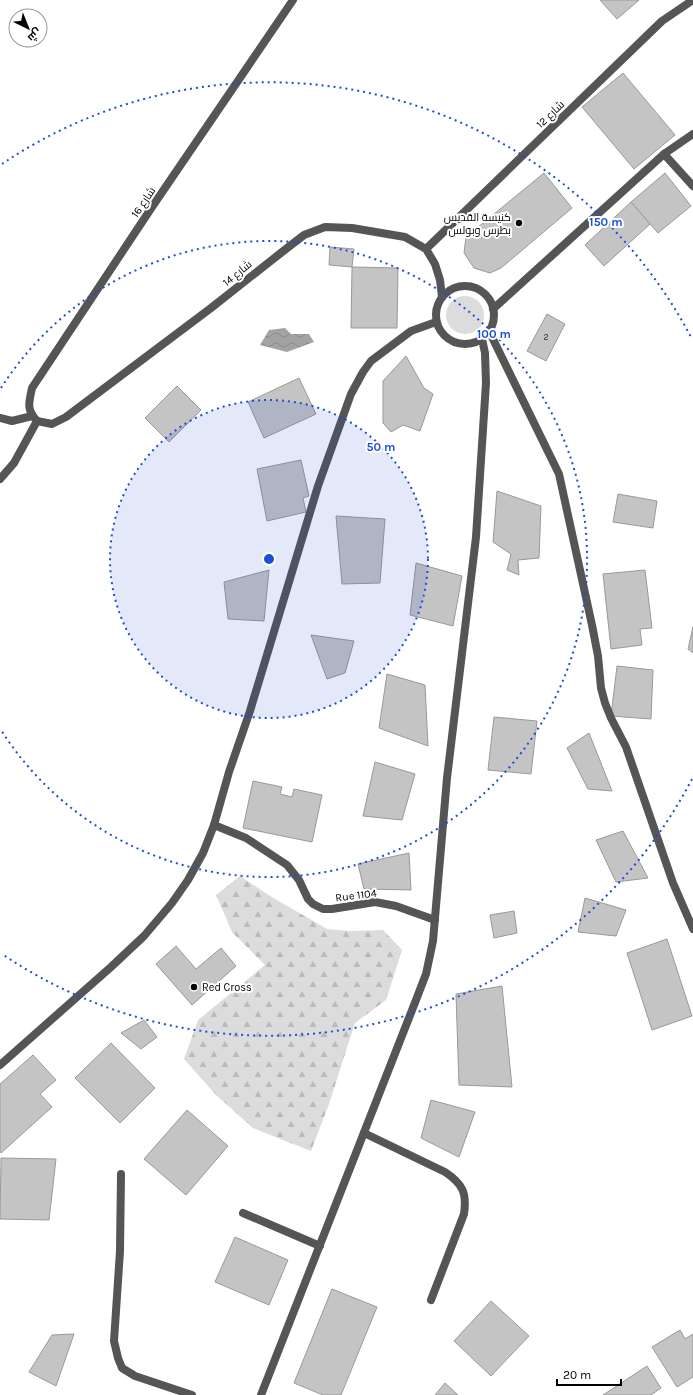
<svg xmlns="http://www.w3.org/2000/svg" width="693" height="1395" viewBox="0 0 693 1395" font-family="Karla,Cairo,sans-serif">
<defs>
<pattern id="forest-firs" width="22" height="20" patternUnits="userSpaceOnUse"><rect width="22" height="20" fill="#dcdcdc"/><path d="M5 1l3.5 6h-7zM16 11l3.5 6h-7z" fill="#bbb"/></pattern>
<pattern id="water-waves" width="16" height="10" patternUnits="userSpaceOnUse"><rect width="16" height="10" fill="#a3a3a3"/><path d="M0 5q4-4 8 0t8 0" fill="none" stroke="#8b8b8b"/></pattern>
</defs>
<rect width="100%" height="100%" fill="#fff"/>
<circle fill="#dcdcdc" cx="465" cy="315" r="19"/>
<path fill="url(#forest-firs)" d="M240,876L270,896L327,929L350,931L383,930L402,950L386,1000L355,1023L329,1104L311,1151L253,1128L216,1095L184,1059L198,1020L265,965L232,932L216,895Z"/>
<path fill="url(#water-waves)" d="M285,328L291,334H309L314,342L287,352L260,345L269,330Z"/>
<g fill="#c4c4c4" stroke="#999">
<path d="M600,0H639L617,19Z"/>
<path d="M623,73L675,135L634,169L582,107Z"/>
<path d="M544,173L572,208L501,268L490,273L474,268L464,253L466,237Z"/>
<path d="M665,173L691,206L658,233L631,202Z"/>
<path d="M631,202L650,224L604,266L585,245Z"/>
<path d="M330,247L354,249L352,267L329,265Z"/>
<path d="M352,267L398,268L397,328H351Z"/>
<path d="M547,314L565,324L546,361L527,351Z"/>
<path d="M406,356L424,388L433,394L420,431L403,425L391,432L383,423V381Z"/>
<path d="M299,378L316,414L264,438L248,402Z"/>
<path d="M177,386L201,410L169,442L145,418Z"/>
<path d="M301,460L309,496L303,498L306,512L267,521L257,469Z"/>
<path d="M497,491L541,506L539,558L518,560L519,575L507,570L511,554L493,542Z"/>
<path d="M618,494L657,501L653,528L613,522Z"/>
<path d="M336,516L385,519L380,583L342,584Z"/>
<path d="M416,563L462,576L453,626L410,615Z"/>
<path d="M269,570L264,621L228,619L224,582Z"/>
<path d="M645,570L652,628L640,629L642,645L611,649L603,574Z"/>
<path d="M693,627V653L688,649Z"/>
<path d="M311,635L354,641L345,673L327,679Z"/>
<path d="M617,666L653,670L651,719L611,716Z"/>
<path d="M387,674L425,685L428,746L379,728Z"/>
<path d="M494,717L537,721L531,774L488,770Z"/>
<path d="M589,733L612,791L588,789L567,748Z"/>
<path d="M375,762L415,774L402,820L363,816Z"/>
<path d="M253,781L282,787L280,794L292,797L294,789L322,795L312,842L243,828Z"/>
<path d="M623,831L648,878L616,882L596,840Z"/>
<path d="M409,853L411,890L364,889L358,864Z"/>
<path d="M585,898L626,910L616,936L578,932Z"/>
<path d="M514,911L517,933L494,938L490,915Z"/>
<path d="M667,939L692,1016L652,1030L627,953Z"/>
<path d="M176,946L196,969L221,948L236,966L192,1005L156,964Z"/>
<path d="M502,986L512,1087L459,1085L456,994Z"/>
<path d="M144,1020L157,1037L141,1049L121,1033Z"/>
<path d="M111,1043L155,1088L120,1123L75,1078Z"/>
<path d="M33,1055L56,1080L40,1094L52,1107L1,1153L0,1151V1084Z"/>
<path d="M431,1100L475,1112L459,1157L421,1138Z"/>
<path d="M187,1110L228,1146L186,1195L144,1159Z"/>
<path d="M1,1158L56,1159L49,1220L0,1219Z"/>
<path d="M235,1237L288,1260L269,1305L215,1282Z"/>
<path d="M332,1289L377,1307L341,1395H323L294,1383Z"/>
<path d="M491,1301L529,1336L491,1376L454,1341Z"/>
<path d="M680,1330L685,1339L693,1334V1377L677,1387L652,1347Z"/>
<path d="M74,1334L56,1386L29,1372L52,1335Z"/>
<path d="M647,1366L661,1388L651,1395H603Z"/>
<path d="M445,1383L458,1395H435Z"/>
</g>
<g fill="none" stroke-linecap="round" stroke-linejoin="round">
<g stroke="#555" stroke-width="8">
<path d="M664,154L693,186"/>
<path d="M426,249L662,21L693,0"/>
<circle cx="465" cy="315" r="29"/>
<path d="M493,309L664,154L693,134"/>
<path d="M489,331L559,474L592,625L598,656L601,688L605,703L611,718L626,747L673,883L693,929"/>
<path d="M0,418L12,421L32,416"/>
<path d="M37,421L52,424L66,417L211,308L282,252L304,235L325,227L352,228L405,237L426,249L435,264L440,280L442,297"/>
<path d="M37,421C26,409 29,403 32,388L152,207L293,0"/>
<path d="M0,479L14,463L37,421"/>
<path d="M214,825L246,838L287,865L299,880L308,899L313,904L323,909H332L375,902L396,906L435,920"/>
<path d="M0,1065L111,967L144,936L172,903L188,880L203,853L214,825L229,772L250,711L318,486L351,394L363,372L371,361L411,331L436,322"/>
<path d="M364,1133L445,1172C463,1184 467,1193 464,1214L431,1300"/>
<path d="M121,1174L120,1251L114,1341L118,1358L122,1368L135,1376L192,1395"/>
<path d="M243,1213L320,1246"/>
<path d="M261,1395L416,1000L426,974L433,941L447,778L476,537L486,383L485,353L482,339"/>
</g>
</g>
<circle cx="269" cy="559" r="159" fill="#1d4ed8" fill-opacity=".12"/>
<g fill="none" stroke="#1d4ed8" stroke-width="2" stroke-dasharray="2 4">
<circle cx="269" cy="559" r="159"/>
<path d="M1 388A318 318 0 1 1 1 730"/>
<path d="M692 779A477 477 0 0 1 2 954M2 164A477 477 0 0 1 692 339"/>
</g>
<g fill="#000" stroke="#fff" stroke-width="1.5">
<circle cx="519" cy="223" r="4"/>
<circle cx="194" cy="987" r="4"/>
</g>
<g text-anchor="middle" stroke-width="4" stroke-linejoin="round" paint-order="stroke">
<g font-size="9" fill="#313131">
<text x="546" y="340">2</text>
</g>
<g font-size="11" fill="#000" stroke="#fff">
<text transform="translate(550 114) rotate(-44)" y="4">شارع 12</text>
<text transform="translate(143 202) rotate(-56)" y="4">شارع 16</text>
<text transform="translate(237 273) rotate(-39)" y="4">شارع 14</text>
<text transform="translate(356 895) rotate(-7)" y="4">Rue 1104</text>
</g>
<g font-size="11" fill="#000" stroke="#fff" text-anchor="end">
<text x="511" y="221">كنيسة القديس<tspan x="511" dy="13">بطرس وبولس</tspan></text>
<text x="202" y="991" text-anchor="start">Red Cross</text>
</g>
</g>
<circle cx="269" cy="559" r="6" fill="#1d4ed8" stroke="#fff" stroke-width="2"/>
<g font-size="12" text-anchor="middle" font-weight="bold" fill="#1d4ed8" stroke="#fff" stroke-width="4" stroke-linejoin="round" paint-order="stroke">
<text x="606" y="226">150 m</text>
<text x="494" y="338">100 m</text>
<text x="381" y="451">50 m</text>
</g>
<g transform="translate(28 28) rotate(137)"><circle r="19" fill="#ffffff" stroke="#999999"/>
<path d="M0-3L7 15L0 10L-7 15Z" fill="#000000"/>
<text y="-6" font-size="11" font-weight="bold" text-anchor="middle" fill="#000000">ش</text>
</g>
<path d="M557 1379v6h64v-6" fill="none" stroke="#000000" stroke-width="2"/>
<text x="563" y="1379" font-size="12" fill="#000000" stroke="#ffffff" stroke-width="3" paint-order="stroke">20 m</text>
</svg>
